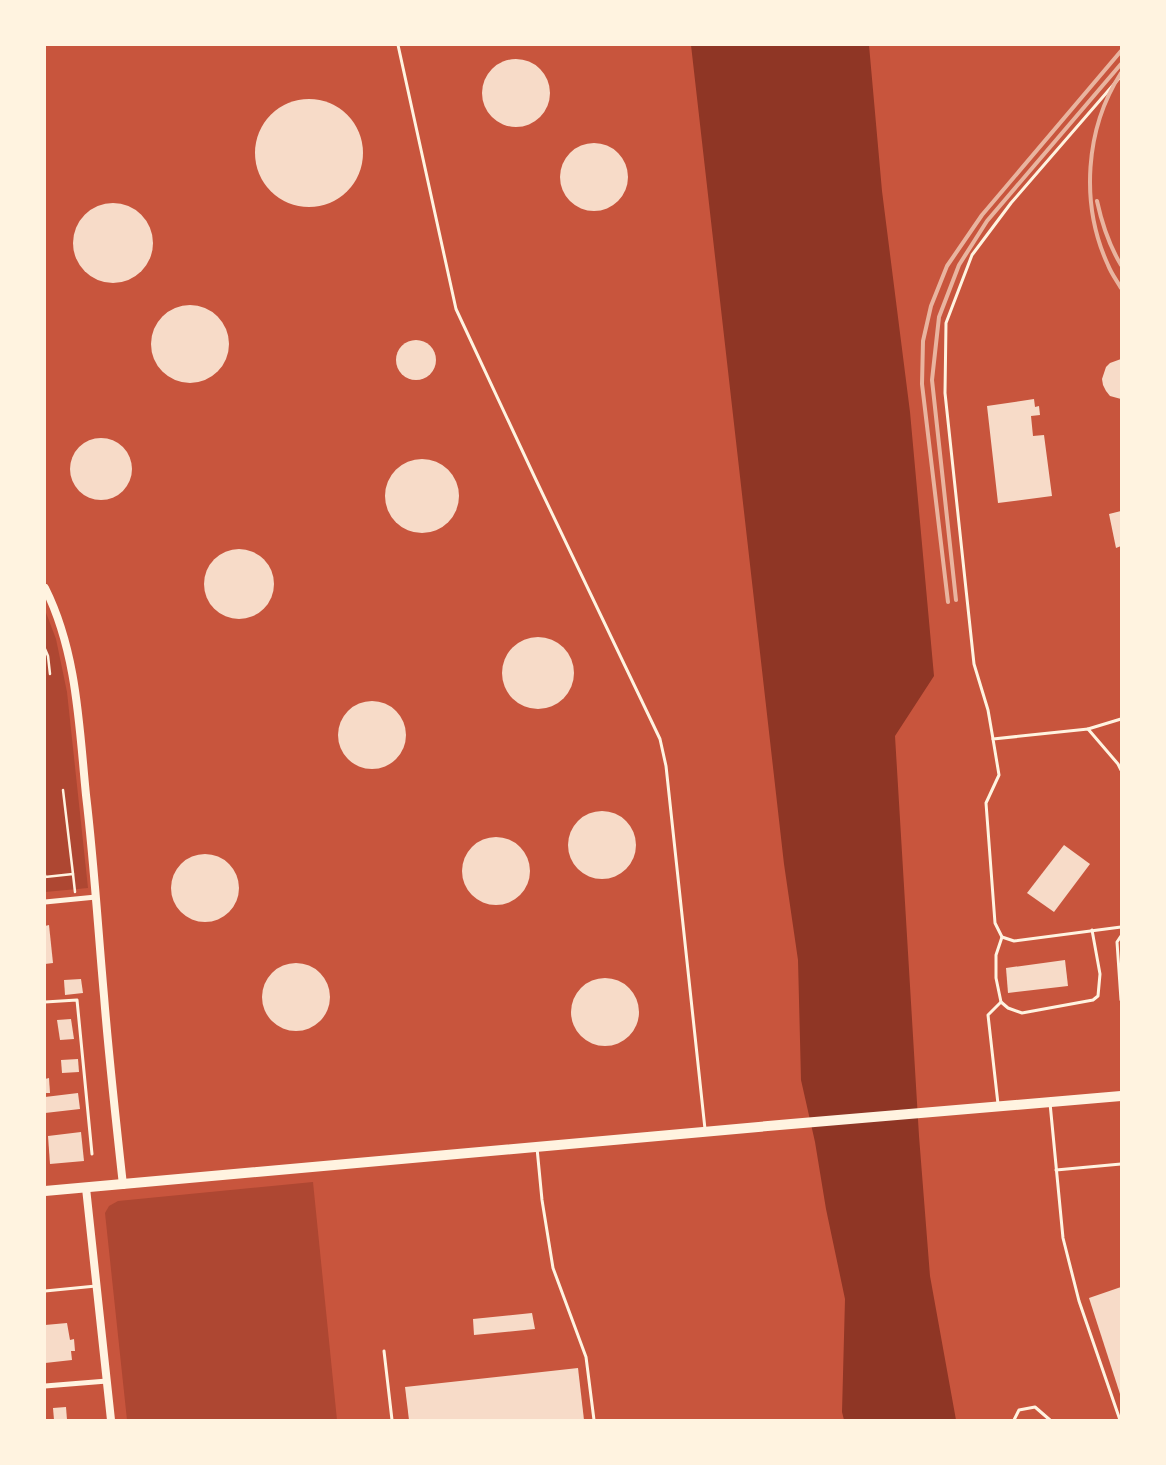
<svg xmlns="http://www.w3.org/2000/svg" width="1166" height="1465" viewBox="0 0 1166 1465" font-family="Rubik,sans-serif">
<rect width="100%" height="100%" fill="#c8553d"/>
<g fill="#ae4732">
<path d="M45,610L56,639L67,692L88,888L45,892Z"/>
<path d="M313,1182L337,1420H127L105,1213L109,1206L118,1201Z"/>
</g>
<path fill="#8f3625" d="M691,45H869L882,191L910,412L934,676L895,736L919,1136L930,1276L956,1420H844L842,1412L845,1299L826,1209L815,1142L801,1080L798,960L784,864Z"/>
<g fill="#f7dbc8">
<circle cx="516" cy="93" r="34"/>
<circle cx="309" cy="153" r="54"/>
<circle cx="594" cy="177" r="34"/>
<circle cx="113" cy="243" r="40"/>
<circle cx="190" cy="344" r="39"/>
<circle cx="416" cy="360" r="20"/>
<path d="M1121,359V399L1110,396L1106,391L1103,385L1102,379L1106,367L1110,363Z"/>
<path d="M1034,399L1035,407L1039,406L1040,415L1031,416L1033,436L1044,435L1052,496L998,503L987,406Z"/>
<circle cx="101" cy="469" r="31"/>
<circle cx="422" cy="496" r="37"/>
<path d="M1121,511V546L1116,548L1109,514Z"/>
<circle cx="239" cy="584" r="35"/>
<circle cx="538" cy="673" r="36"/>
<circle cx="372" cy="735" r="34"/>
<circle cx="602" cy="845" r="34"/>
<circle cx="496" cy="871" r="34"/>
<path d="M1064,845L1090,864L1054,912L1027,893Z"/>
<circle cx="205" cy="888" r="34"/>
<path d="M49,925L53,963L45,964V926Z"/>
<path d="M1065,960L1068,986L1008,993L1006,968Z"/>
<circle cx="296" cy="997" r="34"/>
<circle cx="605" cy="1012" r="34"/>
<path d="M81,979L83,993L65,995L64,980Z"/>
<path d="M71,1019L74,1039L60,1040L57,1020Z"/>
<path d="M78,1059L79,1072L62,1073L61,1060Z"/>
<path d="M49,1078L50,1093H45V1079Z"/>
<path d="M78,1093L80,1109L45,1113V1097Z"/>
<path d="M81,1132L84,1161L50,1164L48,1136Z"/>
<path d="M1121,1287V1397L1089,1298Z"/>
<path d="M532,1313L535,1329L474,1335L473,1319Z"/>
<path d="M67,1323L70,1340L74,1339L75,1351H71L72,1360L45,1363V1325Z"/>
<path d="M578,1368L584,1420H409L405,1387Z"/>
<path d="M66,1407L67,1420H54L53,1408Z"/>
</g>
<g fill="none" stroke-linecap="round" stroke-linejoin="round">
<g stroke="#fff3e0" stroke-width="2.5">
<path d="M45,649L48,656L50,674"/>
<path d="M63,790L73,874"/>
<path d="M45,875V877L73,874L75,892"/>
</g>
<g stroke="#fff3e0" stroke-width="3">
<path d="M398,45L456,309L536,480L660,739L666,766L705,1129"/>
<path d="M1088,729L1121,719"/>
<path d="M993,739L988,710L974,664L945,393L946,323L972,255L1011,203L1121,76"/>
<path d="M1121,770L1118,764L1088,729L993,739L999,775L986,803L995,923L1002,937L1014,941L1121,927"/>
<path d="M1121,936L1117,942L1121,1000"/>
<path d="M1002,937L996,955V978L1001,1002L1008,1008L1022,1013L1093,1000L1098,996L1100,974L1092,930"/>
<path d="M45,1002L77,1000L92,1154"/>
<path d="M1050,1103L1063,1238L1079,1301L1120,1420"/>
<path d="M998,1104L988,1015L1001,1002"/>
<path d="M537,1148L542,1200L553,1268L586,1357L594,1420"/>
<path d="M1056,1170L1121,1164"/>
<path d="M45,1291L96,1286"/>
<path d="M384,1351L392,1420"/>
<path d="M1014,1420L1019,1410L1035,1407L1050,1420"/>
</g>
<g stroke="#fff3e0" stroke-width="5">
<path d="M45,902L96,897"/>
<path d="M45,1386L107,1381"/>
</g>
<g stroke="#fff3e0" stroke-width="8">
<path d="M45,588C77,652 79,725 86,795C94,862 98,929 104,996C109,1059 116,1122 123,1185"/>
<path d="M86,1188L111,1420"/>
</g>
<path stroke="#fff3e0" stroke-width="10" d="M45,1191L791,1124L1121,1096"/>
<g stroke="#e9b49f" stroke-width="4">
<path d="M1121,73C1085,129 1080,204 1108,265C1111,273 1117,281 1121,288"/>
<path d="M1097,201C1102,224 1109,245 1121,265"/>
<path d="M956,600L932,380L939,317L959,265L987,221L1121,64"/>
<path d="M948,602L922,384L923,341L931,306L947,266L982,215L1121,51"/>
</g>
</g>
<rect width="1166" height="1465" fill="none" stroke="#fff3e0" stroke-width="92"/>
</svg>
